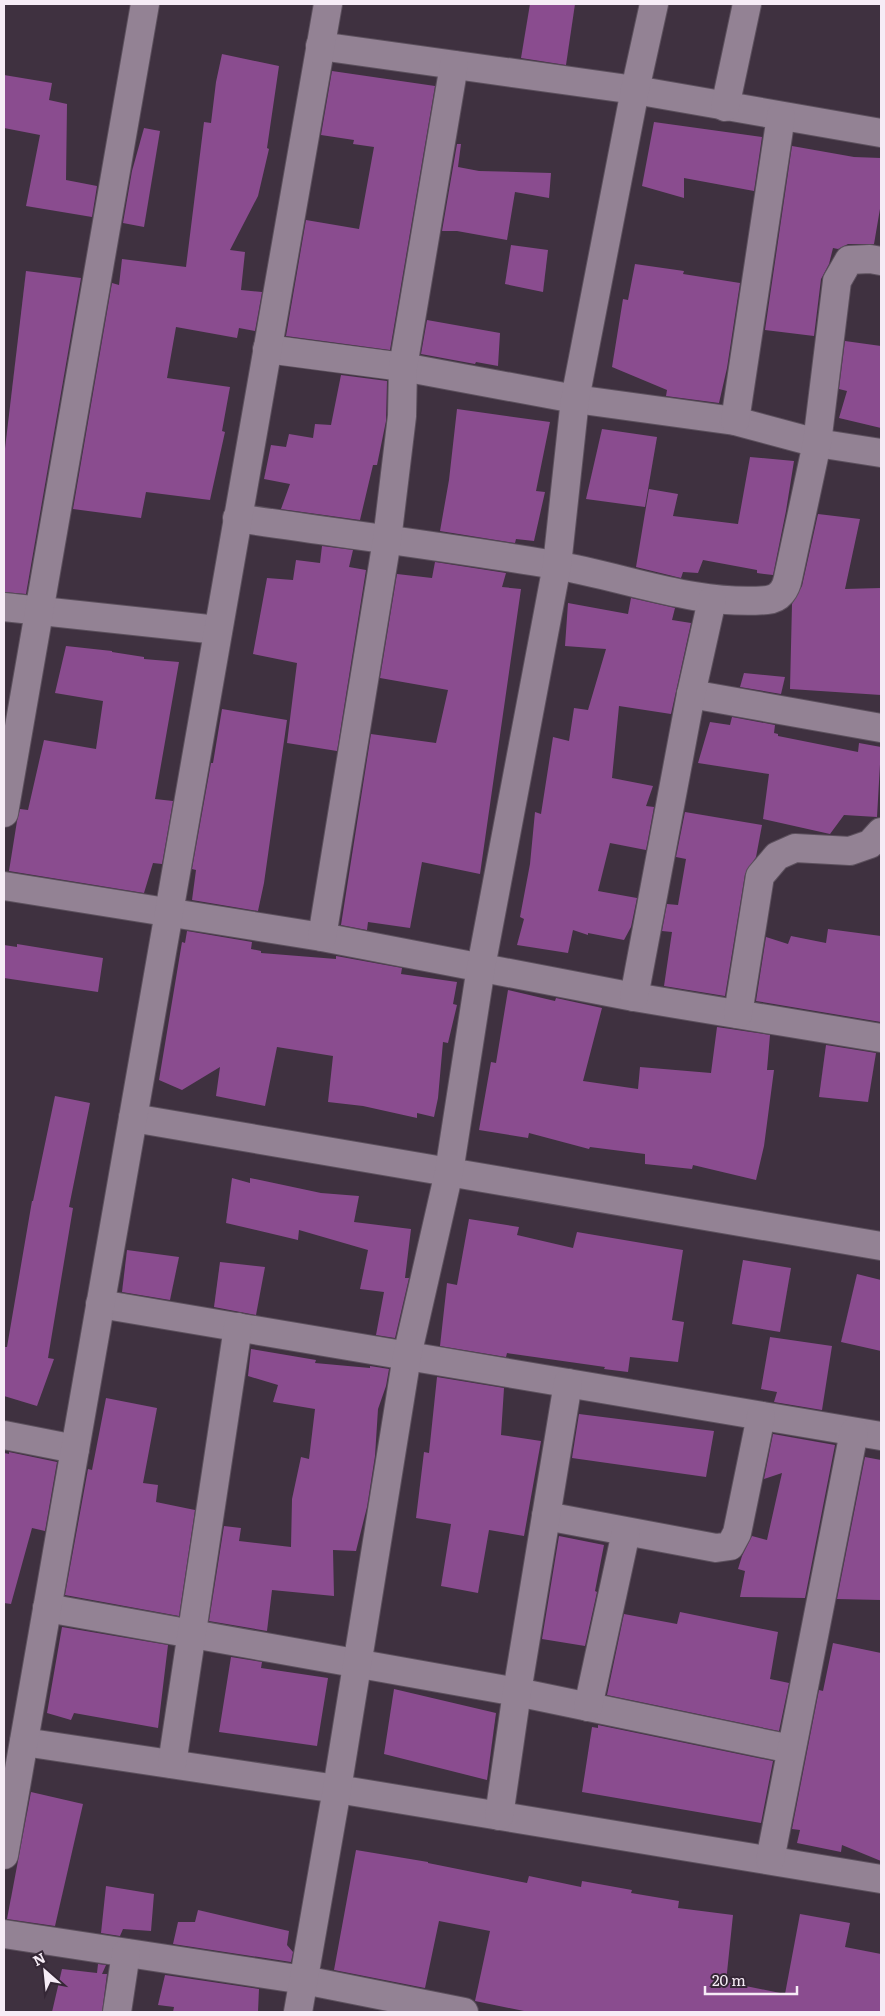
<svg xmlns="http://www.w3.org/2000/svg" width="885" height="2016" viewBox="0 0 885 2016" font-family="Literata,serif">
<rect width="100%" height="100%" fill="#3f3140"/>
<g fill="#8a4c8f">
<path d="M530,4H575L566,65L521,58Z"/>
<path d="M222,54L279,66L267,148L269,149L258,196L230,250L245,252L241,290L262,292L255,331L239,328L237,338L176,327L167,378L230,387L222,431L225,432L210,500L146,492L141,518L73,509L112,283L119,285L122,259L186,267L204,122L211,123L216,82Z"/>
<path d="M332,71L435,86L390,350L286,336L306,220L359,229L374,147L353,144L354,140L321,135Z"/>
<path d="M4,75L52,83L49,100L67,104L66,180L97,186L92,217L26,206L40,135L4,128Z"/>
<path d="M654,122L762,137L754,191L684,178V198L642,186Z"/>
<path d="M144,128L160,131L144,227L123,223L132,171Z"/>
<path d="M457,144H461L458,167L479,171L551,173L549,198L515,192L507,240L457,231H442Z"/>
<path d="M792,146L854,157L881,158V203L874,244H848L838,249L833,248L829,264L821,279L814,336L765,330Z"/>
<path d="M511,245L548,250L543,292L505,284Z"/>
<path d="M635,264L684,271L683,274L740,283L727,368L719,403L666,396L667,390L612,367L623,299L628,300Z"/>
<path d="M26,271L81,278L26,594L4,592V457Z"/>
<path d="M427,320L500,333L498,366L476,362L475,364L421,354Z"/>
<path d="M845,341L881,346V428L839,418L847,391L839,389Z"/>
<path d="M341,375L387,381L386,421L377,465H373L360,520L281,509L290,484L264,479L271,445L286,447L289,434L313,438L315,424L331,425Z"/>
<path d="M457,409L550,422L536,491L545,492L534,541L516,539L515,543L440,531L449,480Z"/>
<path d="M602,429L657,437L645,507L586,499Z"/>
<path d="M750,457L794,461L786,511L773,575L757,573V570L703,560L698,573L683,572L681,578L636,567L649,489L678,494L673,516L738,524Z"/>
<path d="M818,514L860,519L845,589L881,588V695L790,689L792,604L802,586Z"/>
<path d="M322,546L353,550L349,567L366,570L337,751L287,743L297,663L253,654L267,578L293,580L296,560L320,563Z"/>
<path d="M435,562L506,573L502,587L521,589L480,874L422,862L410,928L368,922L367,930L341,925L371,734L436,743L448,690L380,678L397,574L432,578Z"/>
<path d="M631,598L675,608L672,620L691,623L671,714L619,706L612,778L653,786L646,806L654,807L646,850L610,843L598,891L637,898L631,927L624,940L588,933V935L573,930L568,953L517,945L524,919L520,917L530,864L535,812L541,814L553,737L569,741L574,708L588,710L606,649L565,646L568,603L628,614Z"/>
<path d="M66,646L112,651V652L144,657V659L179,662L155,799L173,801L162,864L153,863L144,893L9,871L17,821L20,809L28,810L44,740L96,749L103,701L55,693Z"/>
<path d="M744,673L785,677L781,694L740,687Z"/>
<path d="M222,709L287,720L264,883L258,911L192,900L196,870L192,869L211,763H213Z"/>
<path d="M732,717L775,725L774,733L778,734V736L858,752L859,743L881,747L877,817L844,815L830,834L763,819L769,774L698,763L710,722L730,725Z"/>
<path d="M685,812L762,825L756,857L745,874L725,996L664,986L672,932L662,931L667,904L678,905L686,859L676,857Z"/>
<path d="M828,929L881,936V1022L756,1001L766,937L788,944L791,936L826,943Z"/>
<path d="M187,931L252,942L251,949L261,951V953L336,959V956L402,968L401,974L457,982L453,1004L457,1005L448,1043L443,1042L438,1098L434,1117L417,1113V1118L363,1106L328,1102L333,1056L277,1047L265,1106L216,1096L220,1067L182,1090L159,1080L182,942L185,943Z"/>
<path d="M17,944L103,958L98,992L4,978V945L17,947Z"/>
<path d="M508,990L555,1001L556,998L602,1008L583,1081L638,1089L640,1067L711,1073L717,1027L770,1035L767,1070H774L764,1146L756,1180L693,1165L692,1169L645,1164V1154L590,1147L589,1149L529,1133L528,1138L479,1130L491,1062L496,1063Z"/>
<path d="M826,1045L876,1053L868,1102L819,1097Z"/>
<path d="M55,1096L90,1103L69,1207L73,1208L48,1358L54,1359L37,1406L4,1396V1347H7L32,1201H33Z"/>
<path d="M232,1178L250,1183V1178L321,1193L359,1196L354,1222L411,1229L405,1278H409L395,1338L376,1335L384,1292L360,1289L368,1250L299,1230L298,1240L226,1223Z"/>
<path d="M469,1219L519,1227L517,1235L573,1248L577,1232L683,1250L672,1320L684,1322L678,1362L630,1357L628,1372L604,1369L605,1367L507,1353L506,1357L440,1346L447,1283L457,1285Z"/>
<path d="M127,1250L179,1257L170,1300L122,1292Z"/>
<path d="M743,1260L791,1268L780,1332L732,1324Z"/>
<path d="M220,1262L265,1267L256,1315L214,1307Z"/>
<path d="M857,1274L881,1280V1351L841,1342Z"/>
<path d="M770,1337L832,1346L822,1410L774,1402L777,1392L761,1389Z"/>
<path d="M251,1349L316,1360L315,1363L370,1368V1366L389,1369L386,1386L378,1409L375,1456L367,1507L356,1551L333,1550L334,1596L272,1590L267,1631L209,1621L224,1526L241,1528L239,1541L291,1547L292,1499L301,1457L309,1459L315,1409L273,1402L278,1385L248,1376Z"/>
<path d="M437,1377L504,1388L501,1435L541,1441L524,1536L489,1530L478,1593L441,1586L451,1524L416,1518L424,1452L429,1453Z"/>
<path d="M106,1398L157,1408L143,1483L158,1485L156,1502L195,1510L179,1616L65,1595L88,1469L92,1470Z"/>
<path d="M579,1414L714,1431L706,1477L572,1458Z"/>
<path d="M773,1434L835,1445L805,1598L740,1597L745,1571L738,1569L742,1556L752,1536L767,1540L782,1473L764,1479Z"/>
<path d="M9,1452L57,1462L45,1531L32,1528L11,1604L4,1603V1453L9,1454Z"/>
<path d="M865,1457L881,1460V1600L837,1599Z"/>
<path d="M559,1536L604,1545L595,1591L597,1592L585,1646L542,1639Z"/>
<path d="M680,1612L778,1632L770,1679L789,1683L779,1731L607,1695L624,1614L677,1624Z"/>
<path d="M62,1627L168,1645L158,1728L74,1713L71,1720L47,1713Z"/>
<path d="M833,1643L881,1653V1861L842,1845L841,1852L797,1843L800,1830L792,1829L819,1690L823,1691Z"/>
<path d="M231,1657L262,1662L261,1668L328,1678L317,1746L219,1732Z"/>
<path d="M394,1689L496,1713L487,1780L384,1754Z"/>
<path d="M598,1725L773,1761L761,1823L582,1792L592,1727L598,1728Z"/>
<path d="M31,1792L83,1804L55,1926L7,1919Z"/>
<path d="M356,1850L428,1862V1863L527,1883L529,1876L581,1887L582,1881L632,1890L631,1893L679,1901L678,1908L733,1915L726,1982L785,1994L800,1914L850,1923L845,1947L881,1954V2012H529L475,2001L490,1931L439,1921L425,1988L334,1970Z"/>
<path d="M106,1886L154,1894L151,1931L123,1929L120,1936L101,1933Z"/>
<path d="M198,1910L289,1931L287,1945L293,1952L291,1962L173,1944L178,1922H195Z"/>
<path d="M98,1964L106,1965L102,1974H107L102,2012H52L62,1969L97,1973Z"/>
<path d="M165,1975L259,1989L258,2012H173L174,2007L158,2005Z"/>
</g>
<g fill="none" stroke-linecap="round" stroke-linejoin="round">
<g stroke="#5c505d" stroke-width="30">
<g id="street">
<path d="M320,46L635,90L881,133"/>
<path d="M725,107L747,4"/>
<path d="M267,349L403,367L575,399L735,421L817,443L881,453"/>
<path d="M735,421L781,116"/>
<path d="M237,518C343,534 450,547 555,565C625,577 695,606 767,600C780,599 786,589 788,578L817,443L837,281L849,260L870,259L881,261"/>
<path d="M4,607L218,630"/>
<path d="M691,694L881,728"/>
<path d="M4,813L145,4"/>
<path d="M4,886L322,937L634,997L881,1038"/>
<path d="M322,937L387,540L402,416L403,367L454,65"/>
<path d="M634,997L691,694L712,600"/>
<path d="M738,1014L760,876L777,856L795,848L850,851L870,844L881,832"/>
<path d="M133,1118L881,1246"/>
<path d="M100,1304L881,1436"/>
<path d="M4,1435L75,1449"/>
<path d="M546,1516L716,1548L730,1546L737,1533L761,1416"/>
<path d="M47,1608L517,1692L791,1749"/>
<path d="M588,1707L626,1532"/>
<path d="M24,1742L337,1789L881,1879"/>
<path d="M172,1764L238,1327"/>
<path d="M499,1816L517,1692L568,1383"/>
<path d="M4,1855L328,4"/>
<path d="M770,1860L854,1432"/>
<path d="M4,1934L304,1980L464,2012"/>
<path d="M117,2012L126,1953"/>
<path d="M298,2012L337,1789L407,1356L449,1172L481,967L557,565L575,399L635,90L654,4"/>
</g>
</g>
<use href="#street" stroke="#938294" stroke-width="28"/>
</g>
<rect width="885" height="2016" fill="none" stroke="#f6ecf6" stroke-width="10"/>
<g transform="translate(45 1971) rotate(333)" stroke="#352736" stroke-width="4" paint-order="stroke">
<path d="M0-4L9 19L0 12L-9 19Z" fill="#f6ecf6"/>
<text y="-8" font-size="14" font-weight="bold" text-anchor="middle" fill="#f6ecf6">N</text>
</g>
<path d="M705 1986v8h92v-8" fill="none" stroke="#f6ecf6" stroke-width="2.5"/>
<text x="712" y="1986" font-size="15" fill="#f6ecf6" stroke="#352736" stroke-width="4" paint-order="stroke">20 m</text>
</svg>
